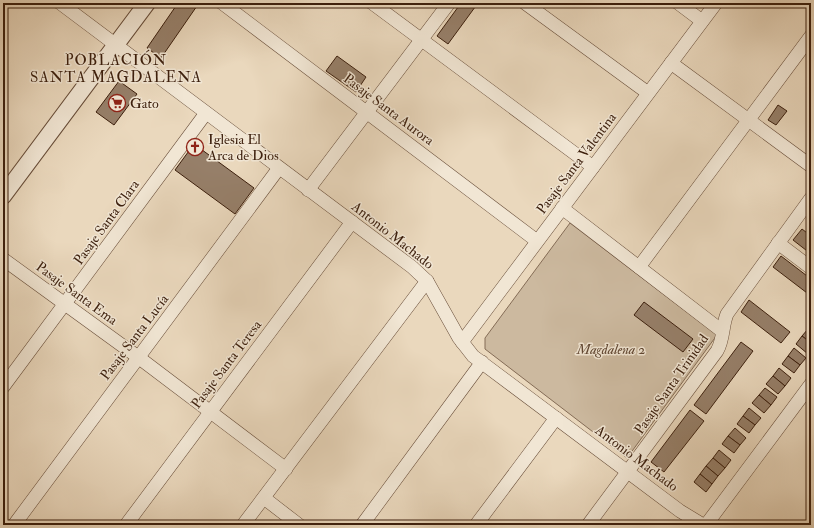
<svg xmlns="http://www.w3.org/2000/svg" width="814" height="528" viewBox="0 0 814 528" font-family="'IM FELL Double Pica',serif">
<rect width="100%" height="100%" fill="#ead8bd"/>
<filter id="stains"><feTurbulence type="fractalNoise" baseFrequency=".005" numOctaves="4"/><feColorMatrix values="0 0 0 0 .2 0 0 0 0 .09 0 0 0 0 .02 0 0 0 .5 -.17"/></filter>
<radialGradient id="worn" r=".72"><stop offset=".6" stop-color="#630" stop-opacity="0"/><stop offset="1" stop-color="#630" stop-opacity=".3"/></radialGradient>
<path fill="#ccb99f" stroke="#846c56" d="M570,223L717,335L627,458L485,349V338Z"/>
<g fill="#967f69" stroke="#3c1f0d">
<path d="M178,3H199L161,58L147,48Z"/>
<path d="M461,3H478L448,44L437,36Z"/>
<path d="M337,56L366,77L356,92L326,71Z"/>
<path d="M119,81L137,94L114,125L96,112Z"/>
<path d="M778,105L787,111L776,125L768,120Z"/>
<path d="M194,144L254,188L235,214L175,170Z"/>
<path d="M802,229L811,236V254L793,240Z"/>
<path d="M781,256L811,279V296L773,267Z"/>
<path d="M749,300L790,332L781,343L741,312Z"/>
<path d="M644,302L693,339L683,352L634,315Z"/>
<path d="M808,329L811,331V343L802,336Z"/>
<path d="M802,336L811,343V350L808,354L796,344Z"/>
<path d="M741,342L753,351L706,414L694,405Z"/>
<path d="M794,348L806,358L800,365L788,356Z"/>
<path d="M788,356L800,365L794,373L782,364Z"/>
<path d="M779,368L791,378L785,386L773,376Z"/>
<path d="M773,376L785,386L778,394L766,384Z"/>
<path d="M765,388L777,397L771,405L759,395Z"/>
<path d="M759,395L771,405L764,413L752,403Z"/>
<path d="M749,408L761,418L755,425L743,416Z"/>
<path d="M690,410L704,421L664,472L651,462Z"/>
<path d="M743,416L755,425L749,433L737,424Z"/>
<path d="M735,428L746,438L740,445L728,436Z"/>
<path d="M728,436L740,445L734,453L722,444Z"/>
<path d="M719,450L731,460L725,468L713,458Z"/>
<path d="M713,458L725,468L718,476L706,466Z"/>
<path d="M706,466L718,476L712,484L700,474Z"/>
<path d="M700,474L712,484L706,492L694,482Z"/>
</g>
<g fill="none" stroke-linecap="round" stroke-linejoin="round">
<g stroke="#684d39" stroke-width="14">
<g id="minor">
<path d="M60,3L412,267L427,281L459,338L473,356L680,511L703,525"/>
<path d="M222,3L537,241"/>
<path d="M372,3L593,167"/>
<path d="M525,3L648,93"/>
<path d="M678,3L702,21"/>
<path d="M671,63L811,166"/>
<path d="M308,190L449,3"/>
<path d="M562,208L722,331"/>
<path d="M778,243L811,268"/>
<path d="M3,259L138,357L286,469"/>
<path d="M639,267L811,36"/>
<path d="M462,342L716,3"/>
<path d="M3,387L206,113"/>
<path d="M264,498L299,525"/>
<path d="M14,525L279,168"/>
<path d="M126,525L352,222"/>
<path d="M243,525L427,281"/>
<path d="M362,525L482,362"/>
<path d="M476,525L556,418"/>
<path d="M588,525L717,351C724,339 722,326 727,314L811,198"/>
<path d="M706,525L811,384"/>
</g>
</g>
<g stroke="#684d39" stroke-width="18">
<path id="tertiary" d="M3,196L147,3"/>
</g>
<use href="#minor" stroke="#f1e6d4" stroke-width="13"/>
<use href="#tertiary" stroke="#f1e6d4" stroke-width="16"/>
</g>
<defs>
<g id="supermarket-ring" transform="scale(0.9)"><circle r="9.5" fill="#f1e6d4" stroke="#8f2418" stroke-width="1.5"/><path d="M-6-5.5h2.5l.6 2H6L4.5 2H-2.5L-4.4-4H-6ZM-1.5 3.2a1.3 1.3 0 1 0 .1 0ZM3 3.2a1.3 1.3 0 1 0 .1 0Z" fill="#8f2418"/></g>
<g id="church-ring" transform="scale(0.9)"><circle r="9.5" fill="#f1e6d4" stroke="#8f2418" stroke-width="1.5"/><path d="M-1.2-6h2.4v3.5h3.3v2.4h-3.3V6h-2.4V-.1h-3.3v-2.4h3.3Z" fill="#8f2418"/></g>
</defs>
<g fill-rule="evenodd">
<use href="#supermarket-ring" x="117" y="103"/>
<use href="#church-ring" x="195" y="147"/>
</g>
<g text-anchor="middle" stroke-width="3" stroke-linejoin="round" paint-order="stroke">
<g font-size="14" fill="#3c1f0d" stroke="#f1e6d4" text-anchor="start">
<text x="130" y="108">Gato</text>
<text x="208" y="144">Iglesia El<tspan x="208" dy="16">Arca de Dios</tspan></text>
</g>
<g font-size="14" fill="#3c1f0d" stroke="#f1e6d4">
<text transform="translate(389 109) rotate(37)" y="5">Pasaje Santa Aurora</text>
<text transform="translate(576 163) rotate(-53)" y="5">Pasaje Santa Valentina</text>
<text transform="translate(106 222) rotate(-54)" y="5">Pasaje Santa Clara</text>
<text transform="translate(393 235) rotate(38)" y="5">Antonio Machado</text>
<text transform="translate(77 293) rotate(36)" y="5">Pasaje Santa Ema</text>
<text transform="translate(134 337) rotate(-53)" y="5">Pasaje Santa Lucía</text>
<text transform="translate(226 364) rotate(-53)" y="5">Pasaje Santa Teresa</text>
<text transform="translate(671 384) rotate(-55)" y="5">Pasaje Santa Trinidad</text>
<text transform="translate(637 458) rotate(37)" y="5">Antonio Machado</text>
</g>
<g font-size="14" font-style="italic" fill="#604632" stroke="#f1e6d4">
<text x="611" y="354">Magdalena 2</text>
</g>
<g font-size="15" letter-spacing="1" fill="#3c1f0d" stroke="#f1e6d4">
<text x="116" y="65">POBLACIÓN<tspan x="116" dy="17">SANTA MAGDALENA</tspan></text>
</g>
</g>
<rect width="814" height="528" fill="none" stroke="#ead8bd" stroke-width="16"/>
<rect x="4" y="4" width="806" height="520" fill="none" stroke="#3c1f0d" stroke-width="2"/>
<rect x="8" y="8" width="798" height="512" fill="none" stroke="#3c1f0d"/>
<rect width="100%" height="100%" filter="url(#stains)"/>
<rect width="100%" height="100%" fill="url(#worn)"/>
</svg>
